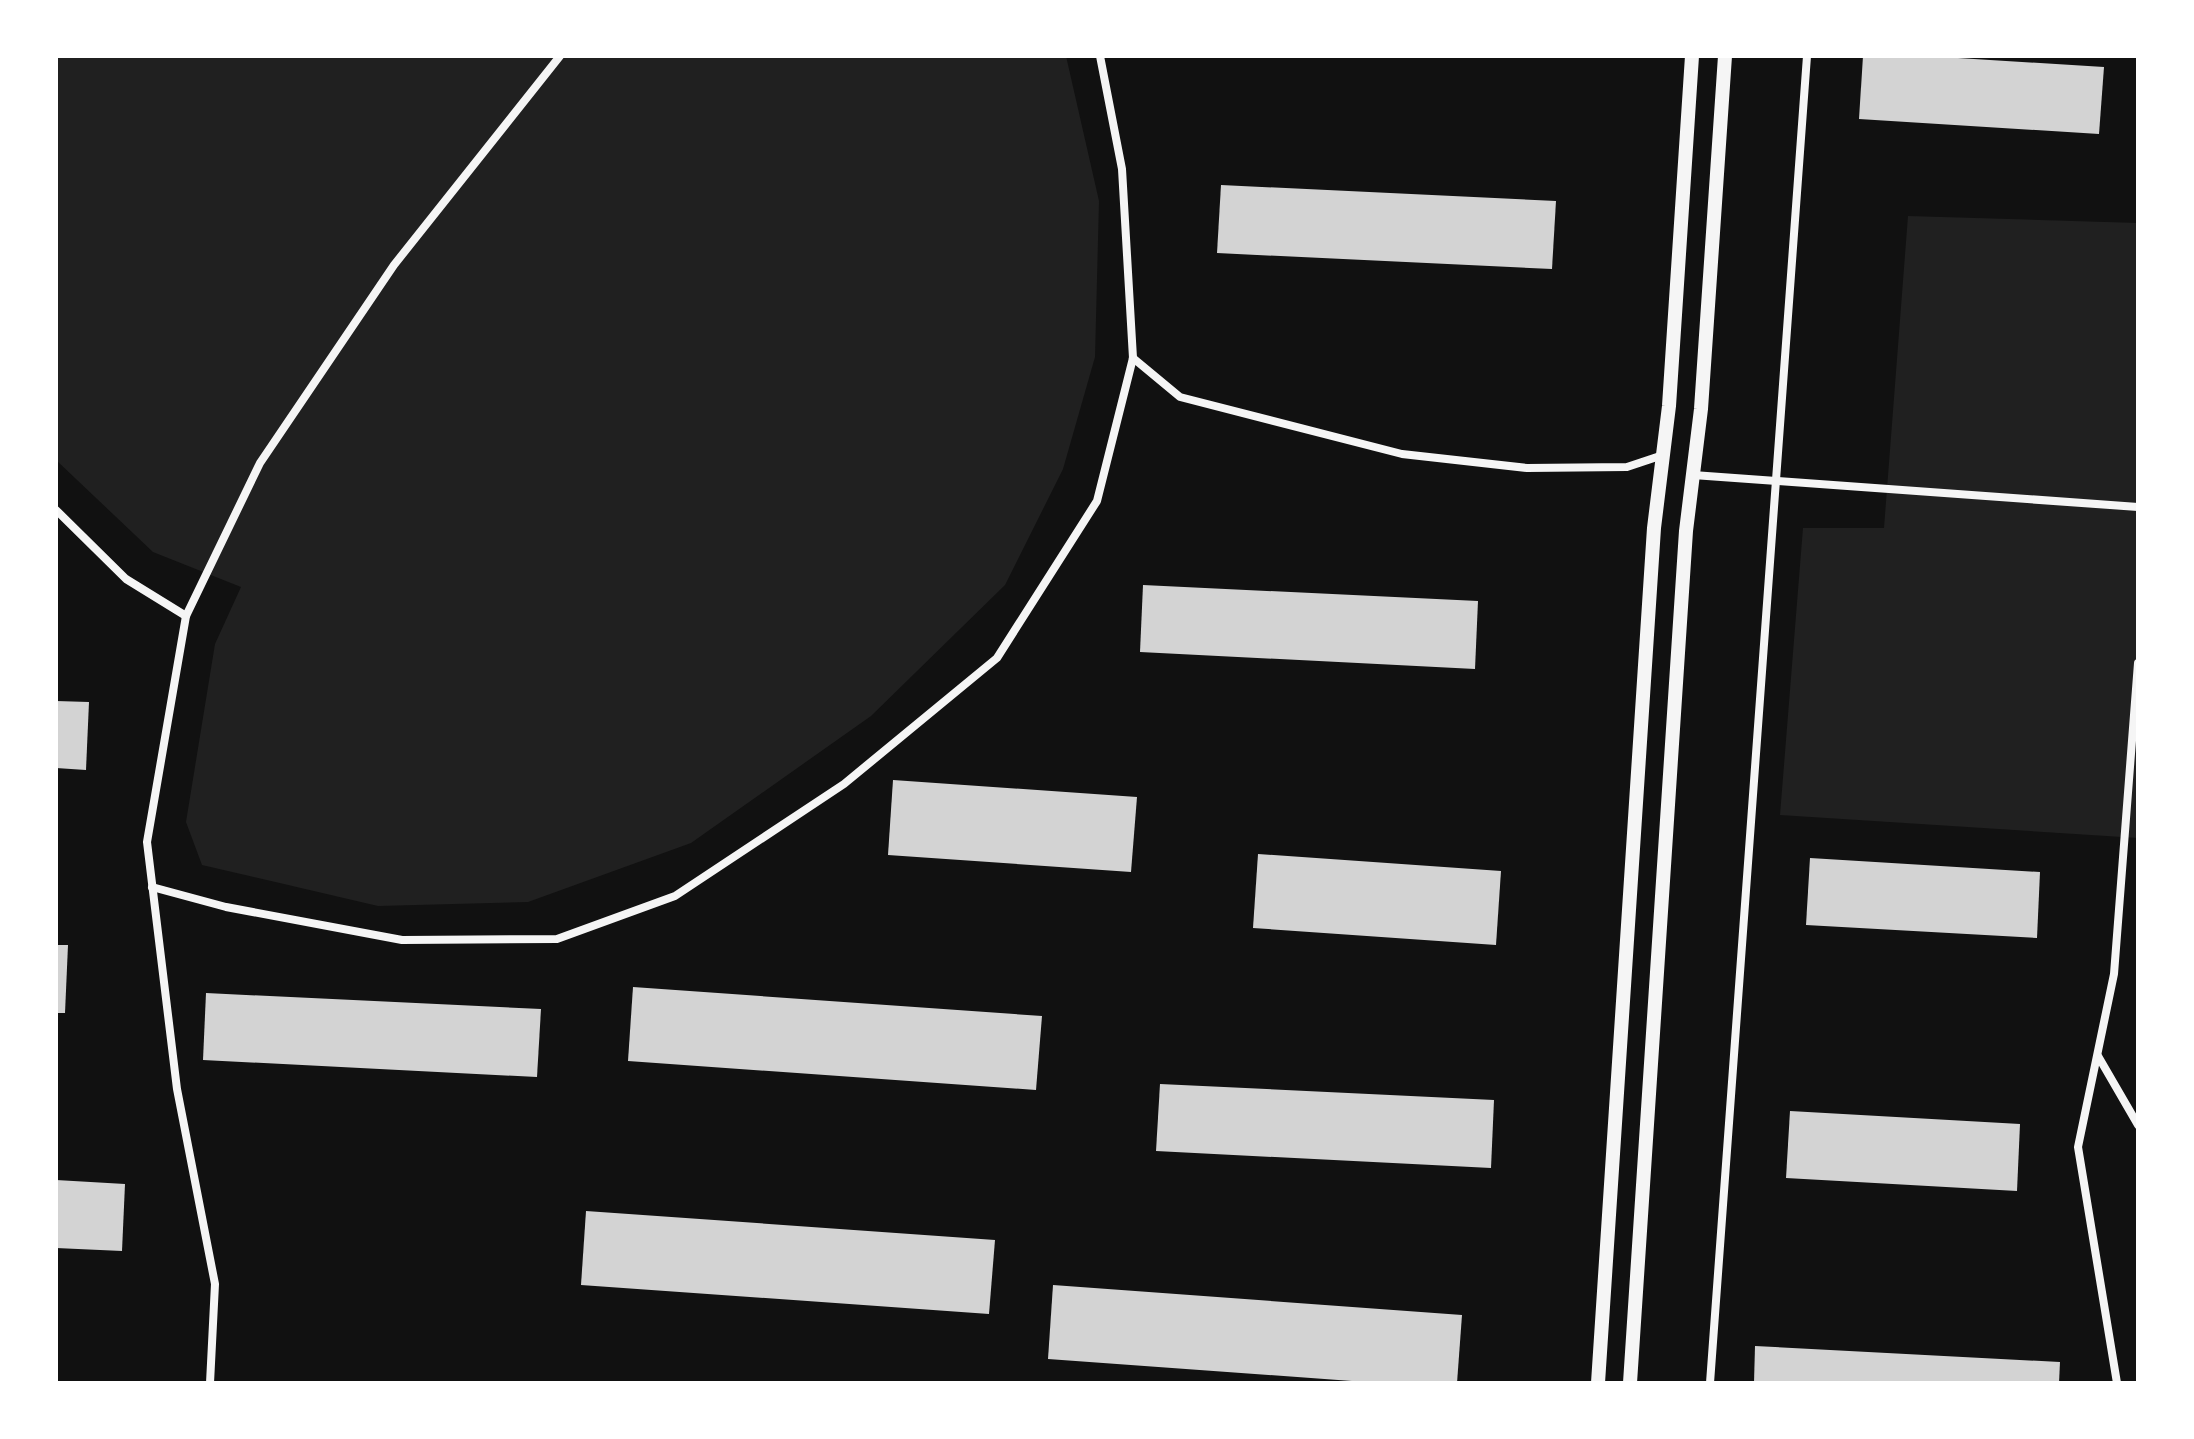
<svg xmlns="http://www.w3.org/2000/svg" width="2194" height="1439" viewBox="0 0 2194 1439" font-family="'PT Sans Narrow',sans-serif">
<rect width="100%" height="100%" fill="#111"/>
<g fill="#202020">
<path d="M56,56H1066L1099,201L1095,357L1063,469L1005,585L871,716L691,843L528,902L378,906L202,865L186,822L215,644L241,587L153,552L56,460Z"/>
<path d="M1908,216L2138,223V838L1780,815L1803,528H1884Z"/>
</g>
<g fill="#d3d3d3">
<path d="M1863,56H1926L2104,67L2099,134L1859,119Z"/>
<path d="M1221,185L1556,201L1552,269L1217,253Z"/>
<path d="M1143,585L1478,601L1475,669L1140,652Z"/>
<path d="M56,701L89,702L86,770L56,768Z"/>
<path d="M893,780L1137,797L1131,872L888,855Z"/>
<path d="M1258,854L1501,871L1496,945L1253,928Z"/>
<path d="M1810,858L2040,872L2037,938L1806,925Z"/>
<path d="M56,945H68L65,1013H56Z"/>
<path d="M633,987L1042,1016L1036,1090L628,1061Z"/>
<path d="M206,993L541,1009L537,1077L203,1060Z"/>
<path d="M1160,1084L1494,1100L1491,1168L1156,1151Z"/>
<path d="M1790,1111L2020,1124L2017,1191L1786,1178Z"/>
<path d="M56,1180L125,1184L122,1251L56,1248Z"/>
<path d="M586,1211L995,1240L989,1314L581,1285Z"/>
<path d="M1053,1285L1462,1315L1457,1383H1379L1048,1359Z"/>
<path d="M1755,1346L2060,1362L2059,1383H1754Z"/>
</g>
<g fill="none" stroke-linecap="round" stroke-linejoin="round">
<g stroke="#f5f5f5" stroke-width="8">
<path d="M1133,358L1180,397L1402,454L1527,468L1627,467L1663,455"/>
<path d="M1693,475L2138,507"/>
<path d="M56,510L126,579L186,616"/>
<path d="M152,887L226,907L402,940L557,939L675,896L844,784L997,658L1097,501L1133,358L1122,169L1100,56"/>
<path d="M2098,1056L2138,1125"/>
<path d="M210,1383L215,1284L177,1089L147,842L186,616L260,463L394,265L560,56"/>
<path d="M1710,1383L1807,56"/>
<path d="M2117,1383L2078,1147L2114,974L2138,663"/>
</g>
<g stroke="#f5f5f5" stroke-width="14">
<path d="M1598,1383L1654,528L1669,406L1692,56"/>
<path d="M1630,1383L1686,531L1701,409L1725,56"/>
</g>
</g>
<rect width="2194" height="1439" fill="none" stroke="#ffffff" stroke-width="116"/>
</svg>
